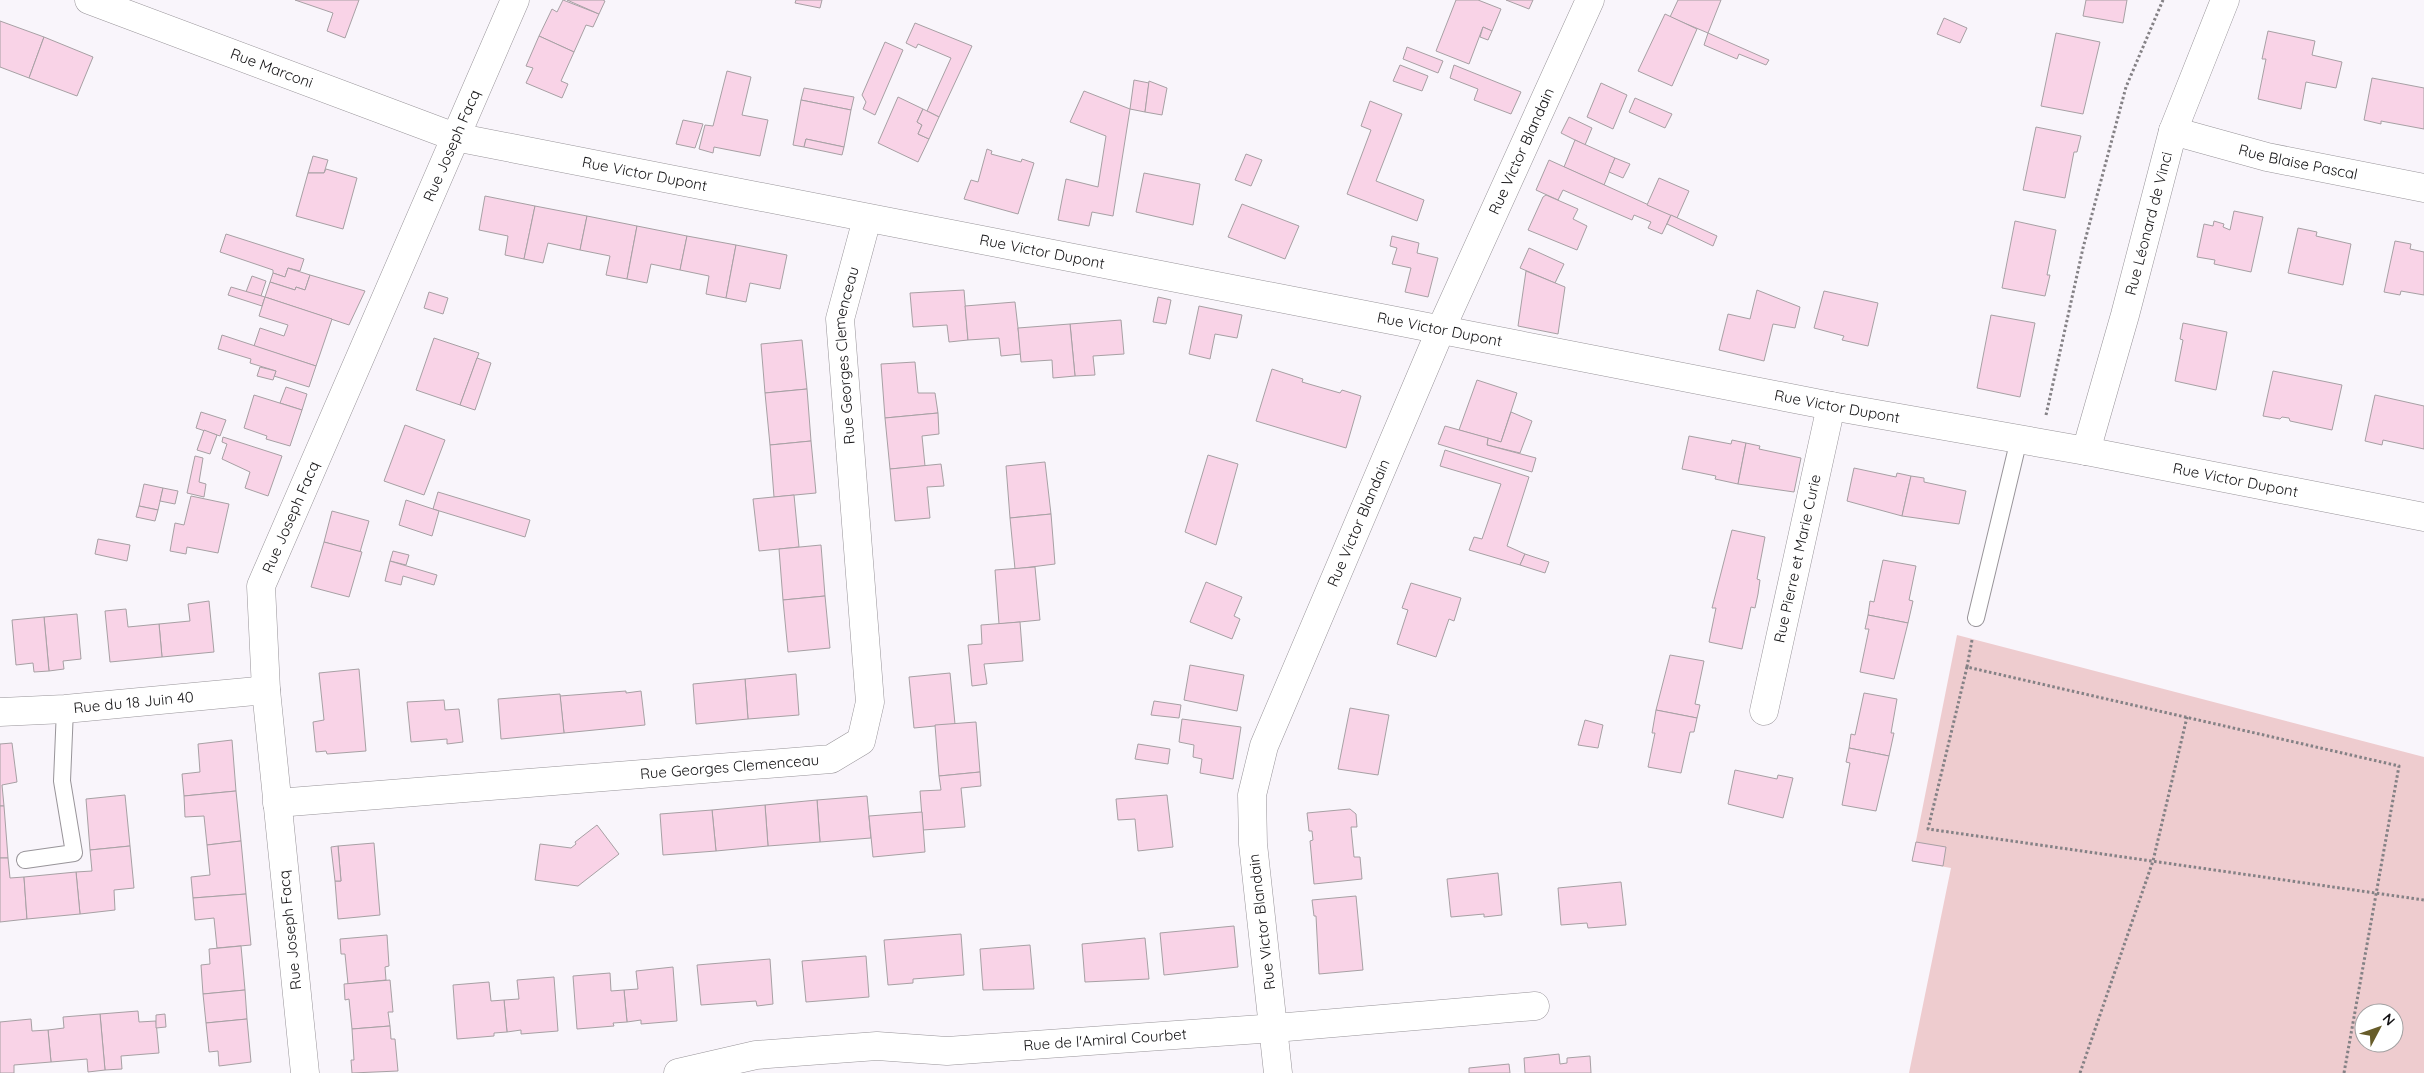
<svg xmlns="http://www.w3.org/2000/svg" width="2424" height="1073" viewBox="0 0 2424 1073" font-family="Quicksand,sans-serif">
<rect width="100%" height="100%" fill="#f9f5fb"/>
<path fill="#eecccf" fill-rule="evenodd" d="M1957,635L2424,757V1073H1909L1951,868L1912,861ZM2364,1013H2394V1043H2364Z"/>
<g fill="#f9d3e7" stroke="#a7a0a4">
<path d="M295,0H359L345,38L327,31L333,13Z"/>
<path d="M563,0L599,14L593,27L586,25L574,52L539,36L552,9L557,12Z"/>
<path d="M567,0H603L605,1L599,14Z"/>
<path d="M796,0H822L820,8L795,3Z"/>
<path d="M1456,0H1478L1501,9L1492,31L1483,27L1469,64L1436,51Z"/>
<path d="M1506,0H1533L1529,9Z"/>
<path d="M1678,0H1721L1708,33L1670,17Z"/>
<path d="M2086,0H2127L2123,23L2083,16Z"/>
<path d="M1665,14L1697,29L1672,86L1638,71Z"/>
<path d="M1944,18L1967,28L1960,43L1937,34Z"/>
<path d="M0,21L44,37L29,78L0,67Z"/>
<path d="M915,23L972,46L939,117L927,111L951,58L918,44L916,48L906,43Z"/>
<path d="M1483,27L1492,31L1488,40L1480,37Z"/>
<path d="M2268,31L2315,41L2312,55L2342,62L2336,88L2306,82L2301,109L2258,99L2266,59H2262Z"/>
<path d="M1708,33L1769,60L1766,65L1739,54L1737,59L1704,45Z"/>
<path d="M2056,33L2100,42L2083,114L2041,106Z"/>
<path d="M539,36L574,52L561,81L568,84L562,98L526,83L533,68L526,66Z"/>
<path d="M44,37L93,57L77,96L29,78Z"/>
<path d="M885,42L903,50L875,115L863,109L866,102L862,95Z"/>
<path d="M1407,47L1443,61L1438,73L1403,59Z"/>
<path d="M1400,65L1428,76L1422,91L1393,81Z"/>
<path d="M1454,65L1521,92L1511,114L1474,100L1478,89L1450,78Z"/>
<path d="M727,71L751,77L742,115L768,120L760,156L714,147L713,153L699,149L705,125L713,126Z"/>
<path d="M2372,78L2424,88V129L2381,121V124L2364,120Z"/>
<path d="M1134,80L1149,83L1145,112L1130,109Z"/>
<path d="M1149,81L1167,88L1162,115L1145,112Z"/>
<path d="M1601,83L1627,95L1613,129L1587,117Z"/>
<path d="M804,88L854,97L851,110L801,100Z"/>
<path d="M1084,91L1130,109L1113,216L1092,212L1089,226L1058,220L1066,179L1098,187L1106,136L1070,122Z"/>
<path d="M898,97L923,109L917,122L922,125L918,134L929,139L918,162L878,143Z"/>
<path d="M1635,98L1672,114L1665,128L1629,112Z"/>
<path d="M801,100L851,110L844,147L806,139L804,147L793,145Z"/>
<path d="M1370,101L1402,114L1376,181L1424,200L1417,221L1347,194L1371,130L1361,126Z"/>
<path d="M923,109L939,117L929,139L918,134L922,125L917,122Z"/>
<path d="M1569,117L1592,128L1585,145L1561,133Z"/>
<path d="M683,120L703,124L695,148L676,144Z"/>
<path d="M2036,127L2081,136L2077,152H2074L2065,198L2023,190Z"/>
<path d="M806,139L844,147L842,155L804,147Z"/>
<path d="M1575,140L1615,158L1604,185L1564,167Z"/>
<path d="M987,149L992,151L991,154L1021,162L1022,159L1034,163L1018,214L964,199L971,180L978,182Z"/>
<path d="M1246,154L1262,160L1251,186L1235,180Z"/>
<path d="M313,156L328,160L324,173H308Z"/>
<path d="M1615,158L1630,164L1623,178L1609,172Z"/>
<path d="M1549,160L1671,215L1662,234L1648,228L1651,222L1634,215L1632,220L1563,190L1558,200L1536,190Z"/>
<path d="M326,169L357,178L343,229L296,216L308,173H324Z"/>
<path d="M1144,173L1200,184L1193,225L1136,212Z"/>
<path d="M1659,178L1689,191L1677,218L1647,205Z"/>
<path d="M1546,195L1578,209L1573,219L1587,226L1577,250L1528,230L1543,197Z"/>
<path d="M485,196L535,206L524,259L505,255L508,236L479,230Z"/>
<path d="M1242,204L1299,226L1285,259L1228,237Z"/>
<path d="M535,206L587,216L580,250L548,243L543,263L524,259Z"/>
<path d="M2234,211L2263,217L2251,272L2214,264L2215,260L2197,257L2204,224L2213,226L2214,221L2224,224L2223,227L2230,230Z"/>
<path d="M1671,215L1717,236L1713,246L1667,224Z"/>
<path d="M587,216L637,226L627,279L606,275L610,256L580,250Z"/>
<path d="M2015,221L2056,230L2047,275H2050L2045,296L2002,288Z"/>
<path d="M637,226L687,236L680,270L651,264L647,283L627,279Z"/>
<path d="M2298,228L2317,232L2316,236L2351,244L2343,285L2288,273Z"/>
<path d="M226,234L304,259L300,271L288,268L285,277L273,273V270L220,252Z"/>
<path d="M687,236L736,245L726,298L706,294L709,276L680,270Z"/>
<path d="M1392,236L1419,243L1417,253L1438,258L1428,297L1405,292L1411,268L1392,264L1397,248L1390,246Z"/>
<path d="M2395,241L2411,244L2410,249L2424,252V295L2401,291L2400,295L2384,292Z"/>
<path d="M736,245L787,255L780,289L750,283L746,302L726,298Z"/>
<path d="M1529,248L1564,264L1555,283L1520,268Z"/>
<path d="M288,268L310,275L305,290L296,287L295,290L270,282L273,273L285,277Z"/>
<path d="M1526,271L1565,287L1558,334L1518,326Z"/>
<path d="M310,275L365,291L349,325L265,297L270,282L295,290L296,287L305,290Z"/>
<path d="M252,276L266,281L261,296L246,292Z"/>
<path d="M231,287L265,297L262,306L228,295Z"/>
<path d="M964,290L968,340L949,342L947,325L913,327L910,293Z"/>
<path d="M1757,290L1800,307L1795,328L1773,324L1764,361L1719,350L1728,314L1750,319Z"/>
<path d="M1824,291L1878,303L1868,346L1842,340L1844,336L1814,328Z"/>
<path d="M429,292L448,298L443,314L424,308Z"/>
<path d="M265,297L332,319L316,366L254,346L260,328L284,336L288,325L259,316Z"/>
<path d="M1158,297L1171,300L1166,324L1153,322Z"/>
<path d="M1015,302L1021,354L1001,356L999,338L968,340L965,306Z"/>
<path d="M1199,306L1242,315L1237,338L1215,334L1210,359L1189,354Z"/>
<path d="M1991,315L2035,323L2020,397L1977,388Z"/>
<path d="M1121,320L1124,354L1093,356L1095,375L1075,376L1070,324Z"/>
<path d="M2183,323L2227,332L2216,390L2175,381L2183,340L2180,339Z"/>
<path d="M1070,324L1075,376L1053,378L1052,360L1021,362L1018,328Z"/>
<path d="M222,335L316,366L309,387L274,376L276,371L250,363L251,359L218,349Z"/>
<path d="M434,338L479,353L460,405L416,390Z"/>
<path d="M802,340L807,389L765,393L761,344Z"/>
<path d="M477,358L491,363L475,410L460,405Z"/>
<path d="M915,362L918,393H935L938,413L885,418L881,364Z"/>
<path d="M260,367L276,371L273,380L257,376Z"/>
<path d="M1272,369L1303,379L1302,382L1340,393L1342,390L1361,396L1346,448L1256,421Z"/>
<path d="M2273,371L2342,385L2332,430L2290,421L2289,418L2282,417L2280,419L2263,416Z"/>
<path d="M1477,380L1517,393L1501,442L1459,430Z"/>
<path d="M286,387L307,394L302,410L280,403Z"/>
<path d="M807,389L811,441L770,445L765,393Z"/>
<path d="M254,395L302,410L290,446L266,439L267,436L244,428Z"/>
<path d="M2375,395L2424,406V449L2383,440L2382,445L2365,441Z"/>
<path d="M201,412L226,420L220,436L196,428Z"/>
<path d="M1511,412L1532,421L1520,453L1487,445L1488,438L1501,442Z"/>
<path d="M938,413L939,434L922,436L925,466L890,469L885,418Z"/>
<path d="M405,425L445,440L424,495L384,481Z"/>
<path d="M1445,426L1488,438L1487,445L1536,458L1532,472L1438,444Z"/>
<path d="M204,430L217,435L210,454L197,450Z"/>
<path d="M1689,436L1731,444L1732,440L1746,443L1738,484L1715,479L1716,476L1682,469Z"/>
<path d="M223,437L282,456L268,496L245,488L250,472L222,459L227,444L222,442Z"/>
<path d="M811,441L816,493L774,497L770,445Z"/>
<path d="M1746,443L1760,446L1759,449L1801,458L1794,492L1738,484Z"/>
<path d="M1445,450L1529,477L1507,546L1525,554L1520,565L1469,550L1474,537L1482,539L1501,484L1440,466Z"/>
<path d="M1208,455L1238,464L1216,545L1185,532Z"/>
<path d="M195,456L203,458L199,482L206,484L204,497L187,493Z"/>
<path d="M1045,462L1051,514L1010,518L1006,466Z"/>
<path d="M941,464L944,486L927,487L930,518L895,521L890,469Z"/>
<path d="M1854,468L1896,477L1897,473L1911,476L1902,516L1847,501Z"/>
<path d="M1911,476L1924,478V482L1966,491L1959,524L1902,516Z"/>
<path d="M144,484L163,488L158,510L139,506Z"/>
<path d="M163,488L178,491L175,504L160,501Z"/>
<path d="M438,492L530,520L525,537L433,509Z"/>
<path d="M794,495L799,547L759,551L753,499Z"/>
<path d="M191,496L229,504L218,553L187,547L186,554L170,551L175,523L184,525Z"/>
<path d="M406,500L439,511L432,536L399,525Z"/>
<path d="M139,506L158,510L155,521L136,517Z"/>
<path d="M332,511L369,521L360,552L324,542Z"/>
<path d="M1051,514L1055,564L1015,569L1010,518Z"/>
<path d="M1732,530L1765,537L1757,579L1760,580L1758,594L1755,608L1751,607L1742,649L1709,642L1716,608H1712Z"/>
<path d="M98,539L130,545L127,561L95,554Z"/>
<path d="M324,542L362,552L349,597L311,587Z"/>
<path d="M821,545L825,596L783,600L779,549Z"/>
<path d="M393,551L409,555L406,565L390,561Z"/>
<path d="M1525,554L1549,562L1545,573L1520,565Z"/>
<path d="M1883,560L1916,566L1909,600L1913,601L1908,623L1868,615L1870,601L1874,602Z"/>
<path d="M390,561L437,575L434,585L403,576L401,585L385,581Z"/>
<path d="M1035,567L1040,620L999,624L995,570Z"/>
<path d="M1206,582L1242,597L1234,616L1240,619L1232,639L1190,622Z"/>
<path d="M1411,583L1461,598L1454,621L1449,619L1436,657L1397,644L1408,610L1402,608Z"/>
<path d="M825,596L830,648L788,652L783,600Z"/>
<path d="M209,601L214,652L162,657L159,624L190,621L188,604Z"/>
<path d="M126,609L128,627L159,624L162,657L110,662L105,611Z"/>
<path d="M77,614L81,659L63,661L64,669L49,671L44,617Z"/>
<path d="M1868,615L1908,623L1894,679L1860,672L1869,629H1865Z"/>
<path d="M44,617L49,671L34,672L33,663L16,665L12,620Z"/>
<path d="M1020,622L1023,661L984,664L987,684L972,686L968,645L982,644L981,625Z"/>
<path d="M1670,655L1704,661L1695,704L1700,705L1697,718L1656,710Z"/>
<path d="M1190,665L1244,675L1237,711L1184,700Z"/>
<path d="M359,669L366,751L327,754L326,751L316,752L313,722L324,720L319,673Z"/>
<path d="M950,673L955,724L914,728L909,677Z"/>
<path d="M796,674L799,715L748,719L745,679Z"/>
<path d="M745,679L748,719L696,724L693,684Z"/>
<path d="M626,691V693L641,691L645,725L564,733L560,696Z"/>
<path d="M1864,693L1897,699L1891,733H1894L1889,756L1849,748L1851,734L1855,735Z"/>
<path d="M560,694L564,733L501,739L498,699Z"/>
<path d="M444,700L445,710L459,709L463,742L447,744V739L411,742L407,702Z"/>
<path d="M1154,701L1181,705L1179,718L1151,715Z"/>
<path d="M1350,708L1389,715L1378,775L1338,769Z"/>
<path d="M1656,710L1697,718L1694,732H1690L1681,773L1648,767L1655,733H1652Z"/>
<path d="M1182,719L1241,727L1233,779L1200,773L1202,759L1193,757L1194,745L1179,742Z"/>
<path d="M1585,720L1603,725L1598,748L1578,745Z"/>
<path d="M976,722L980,772L939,776L935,725Z"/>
<path d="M232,740L236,791L184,796L182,774L200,772L198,744Z"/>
<path d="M12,743L17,782L2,785L4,806H0V744Z"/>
<path d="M1138,744L1170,749L1168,764L1135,759Z"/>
<path d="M1849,748L1889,756L1876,811L1842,805L1850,763L1846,762Z"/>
<path d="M1735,770L1777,779L1778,775L1793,778L1783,818L1728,804Z"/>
<path d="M980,772L981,786L961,788L965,827L923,830L920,791L941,790L939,776Z"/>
<path d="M236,791L241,841L207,845L204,816L185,817L184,796Z"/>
<path d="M125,795L130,846L90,850L86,799Z"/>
<path d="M1167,795L1173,847L1138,851L1135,819L1118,820L1116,799Z"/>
<path d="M867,796L871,838L820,842L817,800Z"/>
<path d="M817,800L820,842L768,846L765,805Z"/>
<path d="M765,805L768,846L716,851L712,810Z"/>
<path d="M0,806H4L8,858H0Z"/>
<path d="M1350,809L1356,814L1357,827H1351L1354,857H1360L1362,879L1314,884L1310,841L1313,840L1312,831H1309L1307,813Z"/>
<path d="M712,810L716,851L663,855L660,814Z"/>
<path d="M922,812L925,852L873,857L869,816Z"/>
<path d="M597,825L619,854L578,886L535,880L540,844L571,848L576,844L575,842Z"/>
<path d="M241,841L246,894L193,898L191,877L210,875L207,845Z"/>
<path d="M1916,842L1946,847L1943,866L1912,861Z"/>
<path d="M374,843L380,915L338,919L335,881H341L338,846Z"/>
<path d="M130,846L134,888L114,890L115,910L80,914L76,872L92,871L90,850Z"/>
<path d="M338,846L341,881H335L331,847Z"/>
<path d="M0,858H8L10,878L24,877L27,919L0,922Z"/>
<path d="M76,872L80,914L27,919L24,877Z"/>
<path d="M1498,873L1502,915L1484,917V914L1451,917L1447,879Z"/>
<path d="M1621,882L1626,925L1588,928L1587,923L1561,925L1558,888Z"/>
<path d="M246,894L251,945L217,948L214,918L195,920L193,898Z"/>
<path d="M1356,896L1363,970L1319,974L1316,916H1314L1312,900Z"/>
<path d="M1234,926L1238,967L1164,975L1160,933Z"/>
<path d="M961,934L964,975L913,979V983L888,985L884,940Z"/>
<path d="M387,935L389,966L385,967L386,980L348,984L345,954H341L340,939Z"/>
<path d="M1145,938L1149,979L1085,982L1082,944Z"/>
<path d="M1030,945L1034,989L983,990L980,949Z"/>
<path d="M241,946L245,990L203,994L201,965L210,964L209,949Z"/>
<path d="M866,956L869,997L806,1002L802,961Z"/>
<path d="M770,959L773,1004L757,1006L756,1001L701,1005L697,965Z"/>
<path d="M673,967L677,1021L641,1024V1020L627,1022L624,990L638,989L636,971Z"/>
<path d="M610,973L611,991L624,990L627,1022L613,1023L614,1026L577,1029L573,976Z"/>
<path d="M554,977L558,1031L521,1034V1030L507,1032L504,1000L519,999L517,980Z"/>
<path d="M390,980L393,1012H388L390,1026L352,1029L349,999L345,1000L344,984Z"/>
<path d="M489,982L491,1001L504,1000L507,1032L494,1033V1036L457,1039L453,985Z"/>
<path d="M245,990L247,1019L206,1023L203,994Z"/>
<path d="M138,1011L139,1022L156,1021L159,1053L121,1056L122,1069L105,1070L100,1014Z"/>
<path d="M100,1014L105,1070L88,1072L87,1059L51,1062L48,1030L64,1028L63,1017Z"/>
<path d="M165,1014L166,1027L156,1028V1015Z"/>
<path d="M31,1019L32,1031L48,1030L51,1062L14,1065V1073H0V1022Z"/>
<path d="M247,1019L251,1062L219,1066L218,1051L209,1052L206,1023Z"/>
<path d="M390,1026L391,1039H395L398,1071L352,1073L351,1060H354L352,1029Z"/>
<path d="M1559,1054L1560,1064L1567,1063V1058L1590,1056L1591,1073H1525L1524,1058Z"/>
<path d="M1509,1064L1510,1073H1469V1068Z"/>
</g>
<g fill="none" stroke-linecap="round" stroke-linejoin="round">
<g stroke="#989499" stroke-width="18">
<g id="lane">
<path d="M1976,618L2019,439"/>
<path d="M25,860L74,853L62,781L65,709"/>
</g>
</g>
<g stroke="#989499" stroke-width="29">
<g id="street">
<path id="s1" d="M89,0L455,137L1831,406L2086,451L2424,517"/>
<path id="s2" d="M2173,131L2267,157L2424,188"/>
<path id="s3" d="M2086,451L2125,315L2173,131L2225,0"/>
<path id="s4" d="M1764,711L1831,406"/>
<path id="s5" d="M0,712L65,709L266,690"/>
<path id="s6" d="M277,803L831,759L861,741L870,702L840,319L867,219"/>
<path id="s7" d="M305,1073L266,690L261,586L515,0"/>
<path id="s8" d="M678,1073L756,1055L877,1046L947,1051L1275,1028L1535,1006"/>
<path id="s9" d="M1278,1073L1253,844L1252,795L1264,746L1441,329L1590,0"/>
</g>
</g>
<g stroke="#848185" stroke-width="3" stroke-dasharray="2.5 2.5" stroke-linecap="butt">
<path d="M2046,415L2083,248L2126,87L2163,0"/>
<path d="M1972,640L1967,667L2399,766L2344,1073"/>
<path d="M1967,667L1928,829L2424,900"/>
<path d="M2080,1073L2153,861L2187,717"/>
</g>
<use href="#lane" stroke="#fff" stroke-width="16"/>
<use href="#street" stroke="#fff" stroke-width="28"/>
</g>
<g text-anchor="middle" stroke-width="5" stroke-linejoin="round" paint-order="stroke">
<g font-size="15" fill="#131214" stroke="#fff">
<text dy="5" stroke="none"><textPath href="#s1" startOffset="195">Rue Marconi</textPath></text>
<text dy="5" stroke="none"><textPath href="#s7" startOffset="969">Rue Joseph Facq</textPath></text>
<text dy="5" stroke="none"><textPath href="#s9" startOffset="978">Rue Victor Blandain</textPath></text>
<text dy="5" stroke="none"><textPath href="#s2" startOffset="129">Rue Blaise Pascal</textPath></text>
<text dy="5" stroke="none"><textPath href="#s1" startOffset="584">Rue Victor Dupont</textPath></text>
<text dy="5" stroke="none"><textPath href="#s3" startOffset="236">Rue Léonard de Vinci</textPath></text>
<text dy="5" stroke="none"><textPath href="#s1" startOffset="989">Rue Victor Dupont</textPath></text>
<text dy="5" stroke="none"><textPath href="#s1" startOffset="1394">Rue Victor Dupont</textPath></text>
<text dy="5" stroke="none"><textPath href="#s6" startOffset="979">Rue Georges Clemenceau</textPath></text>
<text dy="5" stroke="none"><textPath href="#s1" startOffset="1799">Rue Victor Dupont</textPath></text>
<text dy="5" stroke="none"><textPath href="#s1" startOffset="2204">Rue Victor Dupont</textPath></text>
<text dy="5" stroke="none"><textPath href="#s7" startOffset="564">Rue Joseph Facq</textPath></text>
<text dy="5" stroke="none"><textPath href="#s9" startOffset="572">Rue Victor Blandain</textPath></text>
<text dy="5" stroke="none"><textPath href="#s4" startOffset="156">Rue Pierre et Marie Curie</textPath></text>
<text dy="5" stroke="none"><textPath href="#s5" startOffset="134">Rue du 18 Juin 40</textPath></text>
<text dy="5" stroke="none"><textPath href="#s6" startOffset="454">Rue Georges Clemenceau</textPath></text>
<text transform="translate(1262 922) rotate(-97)" y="5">Rue Victor Blandain</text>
<text transform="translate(290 930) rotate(-96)" y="5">Rue Joseph Facq</text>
<text dy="5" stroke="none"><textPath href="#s8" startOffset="430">Rue de l'Amiral Courbet</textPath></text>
</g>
</g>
<g transform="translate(2379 1028) rotate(49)"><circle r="24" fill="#ffffff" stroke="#a1a0a1"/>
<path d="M0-4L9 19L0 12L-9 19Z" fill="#675c29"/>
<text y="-8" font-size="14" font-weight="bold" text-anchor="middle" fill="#131214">N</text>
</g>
</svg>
